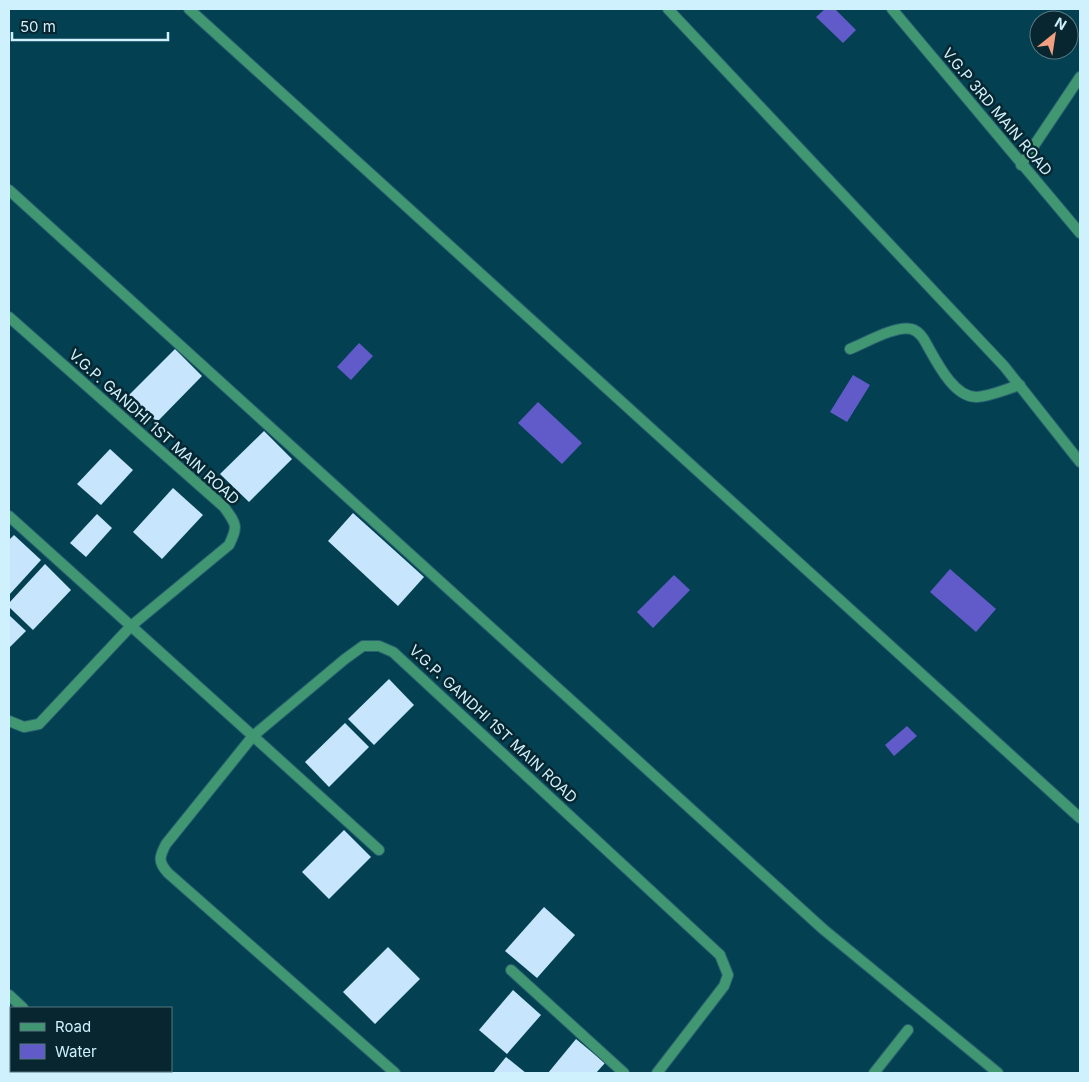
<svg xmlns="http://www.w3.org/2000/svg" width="1089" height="1082" viewBox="0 0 1089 1082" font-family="Inter,sans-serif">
<rect width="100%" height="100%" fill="#034152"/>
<g fill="#615ac9">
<path d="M825,9H835L856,30L843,43L816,17Z"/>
<path d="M359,343L373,356L351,380L337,367Z"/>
<path d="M853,375L870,385L847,422L830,412Z"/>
<path d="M538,402L582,443L562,464L518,423Z"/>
<path d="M950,569L996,609L976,632L930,592Z"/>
<path d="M674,575L690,590L653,628L637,612Z"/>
<path d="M907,726L917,736L894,756L885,745Z"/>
</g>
<g fill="#c7e6fe">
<path d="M175,349L202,376L157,422L129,395Z"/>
<path d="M264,431L292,459L249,502L220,474Z"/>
<path d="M110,449L133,470L101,505L77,484Z"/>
<path d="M173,488L203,515L162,559L133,532Z"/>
<path d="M353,513L424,577L398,606L328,541Z"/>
<path d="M97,514L112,528L86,557L70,543Z"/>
<path d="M14,535L41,560L9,595V540Z"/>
<path d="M45,564L71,590L33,630L9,607V603Z"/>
<path d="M9,615L26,631L9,648Z"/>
<path d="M389,679L414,705L374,745L348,719Z"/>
<path d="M345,723L369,747L329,787L305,762Z"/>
<path d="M344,830L371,857L329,899L302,872Z"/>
<path d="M544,907L575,935L537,978L505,951Z"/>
<path d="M388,947L420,979L375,1024L343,992Z"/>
<path d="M513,990L541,1015L507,1054L479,1030Z"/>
<path d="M576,1039L605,1063L596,1073H548Z"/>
<path d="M506,1057L526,1073H493Z"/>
</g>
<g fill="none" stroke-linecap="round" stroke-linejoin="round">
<g stroke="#286171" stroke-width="12">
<g id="service">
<path d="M189,9L1080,818"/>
<path d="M850,349C865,343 896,325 911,329C916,330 920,334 923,338C934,356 952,398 977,397C991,396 1006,389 1020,385"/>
</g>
</g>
<g stroke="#286171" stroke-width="12">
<g id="minor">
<path d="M668,9L1004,366L1080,462"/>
<path d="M892,9L1080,233"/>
<path d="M1021,165L1080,77"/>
<path d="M9,190L823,929L998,1073"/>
<path d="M9,317L224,507C237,525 238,526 229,545L131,626L253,736L345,659L363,646H379L393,652L720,955L728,975L724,986L657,1073"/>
<path d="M9,516L131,626L39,724L24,727L9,721"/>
<path d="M379,850L253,736L166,844C159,857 158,862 168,873L395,1073"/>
<path d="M511,970L624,1073"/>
<path d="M9,995L23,1008"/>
<path d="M92,1071L95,1073"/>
<path d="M874,1073L908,1030"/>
</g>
</g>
<use href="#service" stroke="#419771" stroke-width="10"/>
<use href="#minor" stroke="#419771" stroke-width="10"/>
</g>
<g text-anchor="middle" stroke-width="5" stroke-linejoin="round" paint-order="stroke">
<g font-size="15" fill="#cff1fd" stroke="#07262f">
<text transform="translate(997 112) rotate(50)" y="5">V.G.P 3RD MAIN ROAD</text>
<text transform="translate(154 427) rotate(42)" y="5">V.G.P. GANDHI 1ST MAIN ROAD</text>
<text transform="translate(493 724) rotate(43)" y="5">V.G.P. GANDHI 1ST MAIN ROAD</text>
</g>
</g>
<rect width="1089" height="1082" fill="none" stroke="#cff1fd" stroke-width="20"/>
<rect x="10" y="1007" width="162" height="65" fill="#07262f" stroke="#577781"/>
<rect x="20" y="1023" width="25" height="8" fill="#419771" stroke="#577781"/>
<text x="55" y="1032" font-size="15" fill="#cff1fd">Road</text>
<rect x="20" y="1044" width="25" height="15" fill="#615ac9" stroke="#577781"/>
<text x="55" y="1057" font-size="15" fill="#cff1fd">Water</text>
<g transform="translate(1054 35) rotate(30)"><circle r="24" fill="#07262f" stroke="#577781"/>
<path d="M0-4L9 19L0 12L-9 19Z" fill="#f2a080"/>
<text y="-8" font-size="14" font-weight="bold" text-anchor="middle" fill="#cff1fd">N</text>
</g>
<path d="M12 32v8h156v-8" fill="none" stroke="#cff1fd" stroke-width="2.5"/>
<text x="20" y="32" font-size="15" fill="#cff1fd" stroke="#07262f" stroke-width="4" paint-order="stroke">50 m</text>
</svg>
